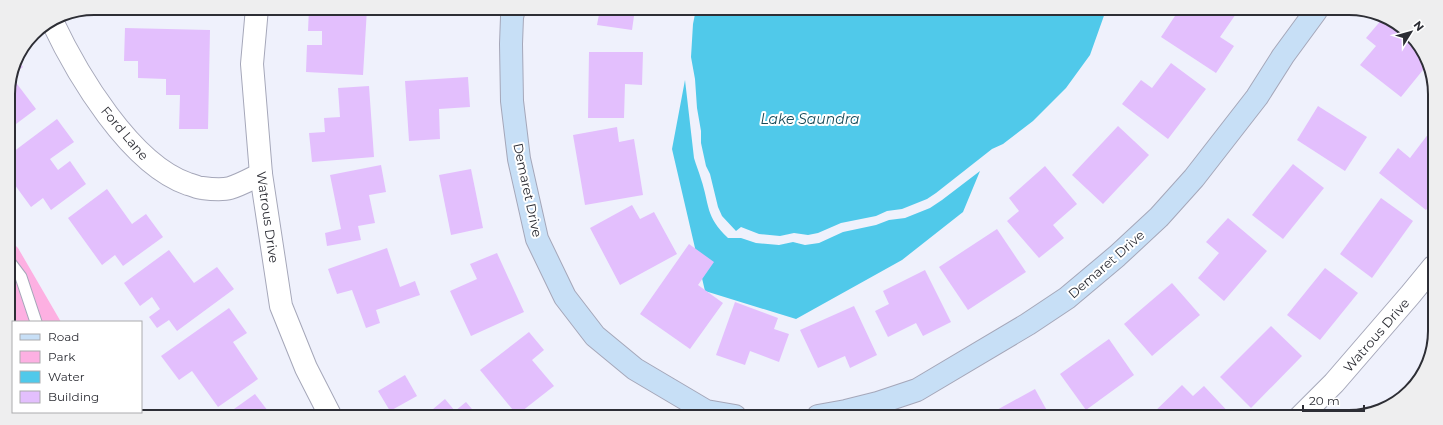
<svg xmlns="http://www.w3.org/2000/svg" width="1443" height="425" viewBox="0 0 1443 425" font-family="Montserrat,sans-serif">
<rect width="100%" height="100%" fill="#eff1fc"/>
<g fill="#fdb0e2">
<path d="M9,239L18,248L61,322H13V354L10,348Z"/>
<path d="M68,412H114L115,414H72Z"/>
</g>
<g fill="#50c9ea">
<path d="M696,9L1106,10L1090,55L1066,88L1033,121L1003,144L992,149L936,193L927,199L902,209L887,211L876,216L841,223L818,233L808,235L794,233L780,236L759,234L741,227L736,231L722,216L718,207L710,174L706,166L701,143V131L697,108L695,79L691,57L693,24Z"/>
<path d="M685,80L694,158C696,165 699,172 701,179C710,206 705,216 728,238H741L756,243L779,245L793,242L805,245L819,243L843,232L876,225L889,220L905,218L930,208L942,200L980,171L963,212L902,260L796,319L705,291L672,149Z"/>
</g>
<g fill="#e3bffd">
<path d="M174,8H215V14L174,11Z"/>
<path d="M309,8L367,9L363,75L306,72L307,45H322V31H308Z"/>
<path d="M600,9H635L632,30L597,25Z"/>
<path d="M1179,10L1238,11L1220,37L1234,46L1216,73L1161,37Z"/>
<path d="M1383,18L1416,45L1427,65L1401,97L1360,65L1376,46L1366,38Z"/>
<path d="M125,28L210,30L208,129H179L180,95H166V79L138,78V61H124Z"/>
<path d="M589,52H643L642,85L625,84L624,118H588Z"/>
<path d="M16,58L23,67L11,75L15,61Z"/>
<path d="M1171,63L1206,89L1168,139L1122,104L1141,80L1152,88Z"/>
<path d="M11,76L36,109L8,130V89Z"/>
<path d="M468,77L470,107L439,109L440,139L409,141L405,81Z"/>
<path d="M369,86L374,157L312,162L309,133L325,132L324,118L340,117L338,88Z"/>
<path d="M1318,106L1367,137L1345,171L1297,140Z"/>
<path d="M57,119L74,142L50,159L58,170L70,161L86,184L51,210L43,198L31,207L9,177V155Z"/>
<path d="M1118,126L1149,155L1103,204L1072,175Z"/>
<path d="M617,127L619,142L634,139L643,195L585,205L573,135Z"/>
<path d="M1429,133L1433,136V201L1426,210L1379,173L1398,148L1410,158Z"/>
<path d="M1293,164L1324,188L1283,239L1252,215Z"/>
<path d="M381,165L386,192L369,195L375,223L358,226L361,240L327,246L325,233L341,229L330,175Z"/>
<path d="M1045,166L1077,204L1053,225L1064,238L1039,258L1007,221L1019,211L1009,198Z"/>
<path d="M471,169L483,228L451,235L439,175Z"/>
<path d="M107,189L132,224L146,214L163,237L123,266L115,255L102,265L68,218Z"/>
<path d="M1381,198L1413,221L1372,278L1340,254Z"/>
<path d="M632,205L640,219L654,212L677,254L620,285L590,228Z"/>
<path d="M1228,218L1267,251L1224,301L1198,278L1219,253L1206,242Z"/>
<path d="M997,229L1026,272L968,310L939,267Z"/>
<path d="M689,244L714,262L698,285L723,303L690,349L640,314Z"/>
<path d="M387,248L400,287L415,281L420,295L376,310L380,323L366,328L352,290L337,294L328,269Z"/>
<path d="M169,250L194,283L217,267L234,289L177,331L169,320L157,328L149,317L160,309L152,297L140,306L124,283Z"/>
<path d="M497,253L524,312L471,336L450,291L477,279L470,264Z"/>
<path d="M1325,268L1358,293L1320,340L1287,315Z"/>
<path d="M925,270L951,322L923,336L916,323L888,337L875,311L889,304L883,291Z"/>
<path d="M1172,283L1200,315L1152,356L1124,324Z"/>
<path d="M735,302L778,318L774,329L789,334L779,362L750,351L745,365L716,355Z"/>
<path d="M854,306L877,355L850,368L845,356L818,368L800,330Z"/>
<path d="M229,308L247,333L233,342L258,379L218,407L192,371L179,380L161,356Z"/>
<path d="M1271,326L1302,356L1251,408L1220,377Z"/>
<path d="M529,332L544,350L532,360L554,386L517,415L480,370Z"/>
<path d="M1109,339L1134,375L1086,410L1060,374Z"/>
<path d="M405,375L417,396L390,411L378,391Z"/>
<path d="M1182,385L1193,396L1204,386L1233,417L1150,416Z"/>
<path d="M1035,389L1050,416H986Z"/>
<path d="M255,394L271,415L227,414Z"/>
<path d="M445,399L455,411L466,402L477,415H426Z"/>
<path d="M576,410L591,415H574Z"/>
</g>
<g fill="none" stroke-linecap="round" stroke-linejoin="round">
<g stroke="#a5a7b9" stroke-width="13">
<g id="lane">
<path d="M9,261L21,277L36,322"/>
<path d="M81,412L82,414"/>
</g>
</g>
<g stroke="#a5a7b9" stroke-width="24">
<g id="street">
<path d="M257,8L252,64L261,174L281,306L306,368L330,415"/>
<path d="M52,21C77,74 130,164 188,184C193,185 198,188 202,188C210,189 223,190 230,188C240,185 251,179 261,174"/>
<path d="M1300,417L1334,383L1410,295L1433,267"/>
</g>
</g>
<g stroke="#a5a7b9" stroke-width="24">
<g id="secondary">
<path d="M514,9L512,17L511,44L512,101L519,159L537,239L565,297L595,336L635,369L706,411L735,416"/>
<path d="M818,416L846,411L878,403L917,390L1028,324L1067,298L1117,256L1159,217L1194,178L1257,97L1283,56L1316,11"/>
</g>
</g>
<use href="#lane" stroke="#fff" stroke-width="11"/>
<use href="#street" stroke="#fff" stroke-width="22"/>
<use href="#secondary" stroke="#c7dff6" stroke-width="22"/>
</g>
<g text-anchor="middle" stroke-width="4" stroke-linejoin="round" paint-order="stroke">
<g font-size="13" fill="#2d2e35" stroke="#fff">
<text transform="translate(125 133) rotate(50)" y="5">Ford Lane</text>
<text transform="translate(528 190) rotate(78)" y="5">Demaret Drive</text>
<text transform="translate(268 217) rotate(82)" y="5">Watrous Drive</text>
<text transform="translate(1106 264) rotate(-41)" y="5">Demaret Drive</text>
<text transform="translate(1376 335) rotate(-49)" y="5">Watrous Drive</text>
</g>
<g font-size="14" font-style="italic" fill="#184b59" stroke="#fff">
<text x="810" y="124">Lake Saundra</text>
</g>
</g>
<path d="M0 0H1443V425H0ZM94 15H1349A79 79 0 0 1 1428 94V331A79 79 0 0 1 1349 410H94A79 79 0 0 1 15 331V94A79 79 0 0 1 94 15Z" fill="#eeeeef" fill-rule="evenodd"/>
<path fill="none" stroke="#2d2e35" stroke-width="2" d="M94 15H1349A79 79 0 0 1 1428 94V331A79 79 0 0 1 1349 410H94A79 79 0 0 1 15 331V94A79 79 0 0 1 94 15Z"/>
<rect x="12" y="321" width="130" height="92" fill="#ffffff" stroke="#ababae"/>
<rect x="20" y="334" width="20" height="6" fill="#c7dff6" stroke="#ababae"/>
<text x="48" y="341" font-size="12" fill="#2d2e35">Road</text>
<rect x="20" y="351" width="20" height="12" fill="#fdb0e2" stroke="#ababae"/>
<text x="48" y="361" font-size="12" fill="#2d2e35">Park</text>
<rect x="20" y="371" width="20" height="12" fill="#50c9ea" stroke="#ababae"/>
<text x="48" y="381" font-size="12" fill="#2d2e35">Water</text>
<rect x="20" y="391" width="20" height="12" fill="#e3bffd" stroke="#ababae"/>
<text x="48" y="401" font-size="12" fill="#2d2e35">Building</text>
<g transform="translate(1411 32) rotate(53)" stroke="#ffffff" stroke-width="3" paint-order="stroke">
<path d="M0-3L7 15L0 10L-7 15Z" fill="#2d2e35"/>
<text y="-6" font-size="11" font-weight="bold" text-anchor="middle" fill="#2d2e35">N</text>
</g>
<path d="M1303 405v6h61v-6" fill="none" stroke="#2d2e35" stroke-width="2"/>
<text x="1309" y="405" font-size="12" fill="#2d2e35" stroke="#ffffff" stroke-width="3" paint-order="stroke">20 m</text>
</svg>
